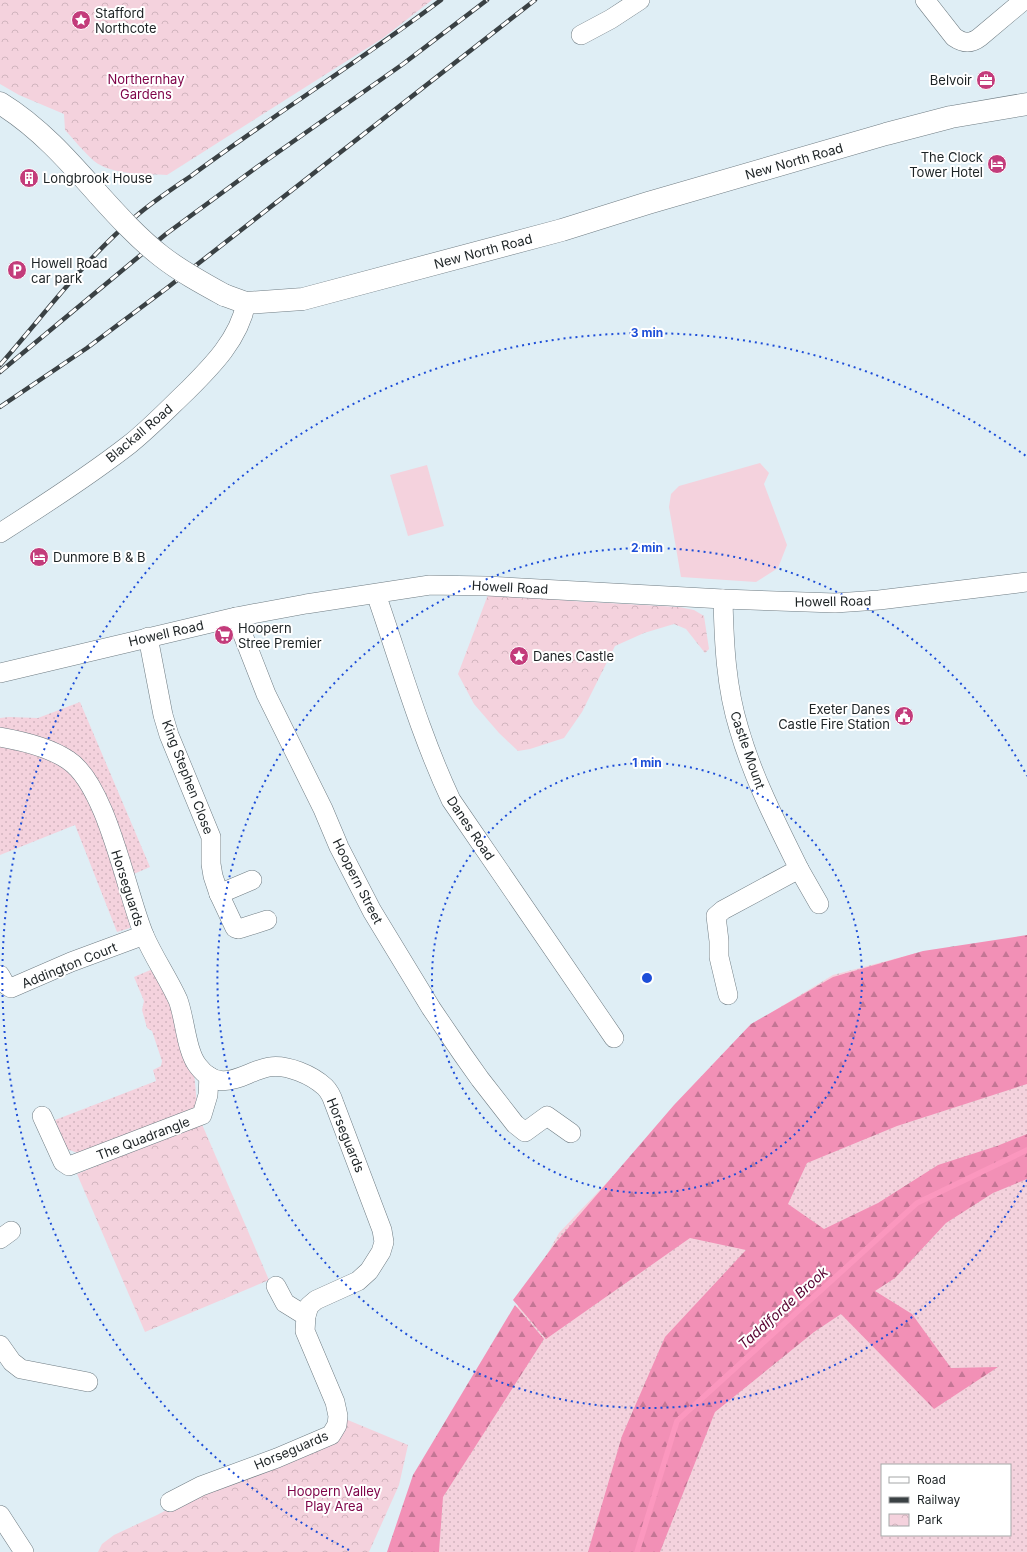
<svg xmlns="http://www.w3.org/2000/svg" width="1027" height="1552" viewBox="0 0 1027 1552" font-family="Inter,sans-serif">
<defs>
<pattern id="grass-dots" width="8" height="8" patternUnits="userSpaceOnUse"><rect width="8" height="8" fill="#f4d2dd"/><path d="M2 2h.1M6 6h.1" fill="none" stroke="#d1b4be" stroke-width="1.8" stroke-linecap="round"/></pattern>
<pattern id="forest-firs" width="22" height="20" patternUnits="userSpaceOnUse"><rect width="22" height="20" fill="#f290b6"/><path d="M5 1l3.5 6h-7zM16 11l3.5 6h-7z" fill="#c37594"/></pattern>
<pattern id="park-crowns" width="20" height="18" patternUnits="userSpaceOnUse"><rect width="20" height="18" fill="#f4d2dd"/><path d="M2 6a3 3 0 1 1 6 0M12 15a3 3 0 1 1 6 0" fill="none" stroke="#d1b4be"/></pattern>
</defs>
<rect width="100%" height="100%" fill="#dfeef5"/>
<g fill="url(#grass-dots)" fill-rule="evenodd">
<path d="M80,702L150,867L122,879L135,917L130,928L117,932L75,825L0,855V718L9,717L38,718Z"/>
<path d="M1027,936V1552H397L443,1440L559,1233L764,1017L833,975L913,954ZM882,1465H1010V1535H882Z"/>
<path d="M155,968L167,992L194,1072L197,1104L189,1115L80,1154L67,1149L55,1120L156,1081L153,1070L161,1066L162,1061L152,1031L147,1028L142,1010L144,1001L134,977Z"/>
</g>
<g fill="url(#forest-firs)">
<path d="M1027,935V1084L897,1126L807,1163L788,1204L824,1229L878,1203L938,1165L997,1146L1027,1134V1179L993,1193L946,1223L895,1278L875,1291L912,1314L951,1368L998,1367L934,1409L841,1314L814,1332L715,1412L660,1552H588L622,1436L665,1337L746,1250L690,1238L546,1339L513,1300L557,1241L674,1105L751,1024L833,977L923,951Z"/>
<path d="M515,1305L544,1339L443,1497L439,1552H387L413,1475Z"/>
</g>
<g fill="url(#park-crowns)">
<path d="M0,0H432L383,38L167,175C146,174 111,175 94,161C84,152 74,140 65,130L64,114L19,95L0,84Z"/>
<path d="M489,592L573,601L679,607L694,610L704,616L709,649L705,653L686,629L674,624L644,633L615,646L582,712L564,738L530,749L518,751L499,733L474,704L458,674Z"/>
<path d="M201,1122L269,1280L145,1332L77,1174Z"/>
<path d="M343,1418L408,1445L399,1485L369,1552H98L102,1544L114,1535L157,1515Z"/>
</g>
<g fill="#f4d2dd">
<path d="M760,463L769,473L764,484L787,545L778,568L756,582L681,577L669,507L671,494L679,486Z"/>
<path d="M427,465L444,526L408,536L390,475Z"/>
</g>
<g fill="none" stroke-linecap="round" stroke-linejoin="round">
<path stroke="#fb97be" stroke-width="5.5" d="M637,1552L677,1421L917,1203L1027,1150"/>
<g stroke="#6f7c83" stroke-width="20">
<g id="minor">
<path d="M925,0L954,37C964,44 971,44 980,37L1024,0"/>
<path d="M581,35L611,19L640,0"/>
<path d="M0,533C44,505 89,476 130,444C150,428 169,408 188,390C212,366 239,339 246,303"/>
<path d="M376,594C400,663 420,734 451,800L614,1038"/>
<path d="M723,599C724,643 726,687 739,729C753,778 777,824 799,869L723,910L716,916L719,941V957L728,995"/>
<path d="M236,617L266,694L323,809L339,847L372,911L431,1008L463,1055L480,1079L515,1124L525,1132L547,1116L571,1133"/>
<path d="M148,637L163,715L169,735L211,837V864L213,876L219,894L235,928L238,929L242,928L267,920"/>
<path d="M0,673L236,617L306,604L430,585L486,586L723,599L835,603L879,600L1027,582"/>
<path d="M0,737C23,741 49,747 68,760C107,785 126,892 144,935C154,958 168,978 178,1000C185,1018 186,1051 198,1066C221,1096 243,1072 269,1067C287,1064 312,1075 325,1087C330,1092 332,1097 334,1103L382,1230L384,1242L381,1252L369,1271L358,1281L316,1300L309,1306L306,1316L305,1331L335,1402L338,1416L337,1425L331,1435L277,1458L201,1486L170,1502"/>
<path d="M799,869L819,904"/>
<path d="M219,894L252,880"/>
<path d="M0,975L5,984L11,988L71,962L144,935"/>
<path d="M42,1116L63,1162L69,1166L202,1115L208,1095L209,1076"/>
<path d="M0,1239L11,1231"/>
<path d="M276,1286L285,1303L306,1316"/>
<path d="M0,1345L12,1362L21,1369L88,1382"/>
<path d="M0,1515L24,1552"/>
</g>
</g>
<g stroke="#6f7c83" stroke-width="23">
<g id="secondary">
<path d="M0,103C39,127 68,160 99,195"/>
<path d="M224,295L246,303L303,299L562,230L648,203L886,134L951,117L1027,104"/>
</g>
</g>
<use href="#minor" stroke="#fff" stroke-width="19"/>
<use href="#secondary" stroke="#fff" stroke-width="22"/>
<g stroke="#3a4144" stroke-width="4.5">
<g id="rail">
<path d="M0,365C44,315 84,260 135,217C152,202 172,189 191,176C273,115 360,61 441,0"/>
<path d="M0,372L166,234L257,167L403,64L487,0"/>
<path d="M0,407L87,348L167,288L535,0"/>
</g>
</g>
<use href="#rail" stroke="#fff" stroke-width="3" stroke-dasharray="9" stroke-linecap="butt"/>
<g stroke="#6f7c83" stroke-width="23" stroke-linecap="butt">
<path id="secondary-bridge" d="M99,195C118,216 138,238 161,256C180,271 202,283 224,295"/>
</g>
<use href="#secondary-bridge" stroke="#fff" stroke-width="22"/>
</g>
<g fill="none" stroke="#1d4ed8" stroke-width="2" stroke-dasharray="2 4">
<circle cx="647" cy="978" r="215"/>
<path d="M1027 1180A430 430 0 1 1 1027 776"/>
<path d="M349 1550A645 645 0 1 1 1026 456"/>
</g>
<defs>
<g id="sight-disc" transform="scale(1)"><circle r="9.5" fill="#c33c7b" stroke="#fff"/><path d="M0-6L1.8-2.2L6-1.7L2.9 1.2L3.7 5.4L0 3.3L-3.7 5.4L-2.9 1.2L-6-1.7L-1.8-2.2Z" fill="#fff"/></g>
<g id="office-disc" transform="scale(1)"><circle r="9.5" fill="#c33c7b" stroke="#fff"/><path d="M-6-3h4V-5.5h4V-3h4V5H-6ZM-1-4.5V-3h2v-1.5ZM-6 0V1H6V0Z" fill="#fff"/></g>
<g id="hotel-disc" transform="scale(1)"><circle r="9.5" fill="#c33c7b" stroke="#fff"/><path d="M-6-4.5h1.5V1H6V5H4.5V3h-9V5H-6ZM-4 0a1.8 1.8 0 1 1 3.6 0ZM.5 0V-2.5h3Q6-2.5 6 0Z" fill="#fff"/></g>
<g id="building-disc" transform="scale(1)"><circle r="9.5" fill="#c33c7b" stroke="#fff"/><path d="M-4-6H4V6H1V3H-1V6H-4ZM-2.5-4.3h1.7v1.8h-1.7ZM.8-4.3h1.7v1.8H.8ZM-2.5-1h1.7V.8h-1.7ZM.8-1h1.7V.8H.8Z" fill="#fff"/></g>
<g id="parking-disc" transform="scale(1)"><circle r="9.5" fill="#c33c7b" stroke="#fff"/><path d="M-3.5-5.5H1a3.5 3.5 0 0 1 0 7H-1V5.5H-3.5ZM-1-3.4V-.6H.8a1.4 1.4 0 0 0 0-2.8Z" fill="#fff"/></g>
<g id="supermarket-disc" transform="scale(1)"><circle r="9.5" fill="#c33c7b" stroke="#fff"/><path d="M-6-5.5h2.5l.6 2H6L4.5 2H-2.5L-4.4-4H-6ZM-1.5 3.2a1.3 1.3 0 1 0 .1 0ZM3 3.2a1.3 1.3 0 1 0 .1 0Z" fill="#fff"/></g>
<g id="civic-disc" transform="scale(1)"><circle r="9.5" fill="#c33c7b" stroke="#fff"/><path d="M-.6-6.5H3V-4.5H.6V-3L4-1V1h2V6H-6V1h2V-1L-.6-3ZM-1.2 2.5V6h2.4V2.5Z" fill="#fff"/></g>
</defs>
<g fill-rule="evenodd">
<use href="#sight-disc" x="81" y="20"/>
<use href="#office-disc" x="986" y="80"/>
<use href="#hotel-disc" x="997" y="164"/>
<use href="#building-disc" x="29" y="178"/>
<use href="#parking-disc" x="17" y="270"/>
<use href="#hotel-disc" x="39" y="557"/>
<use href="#supermarket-disc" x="224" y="635"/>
<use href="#sight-disc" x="519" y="656"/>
<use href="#civic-disc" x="904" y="716"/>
</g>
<g text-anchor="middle" stroke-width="4" stroke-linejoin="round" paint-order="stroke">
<g font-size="13" fill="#1d2325" stroke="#fff" text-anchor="start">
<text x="95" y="18">Stafford<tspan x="95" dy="15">Northcote</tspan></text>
<text x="972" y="85" text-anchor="end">Belvoir</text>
<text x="983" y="162" text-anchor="end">The Clock<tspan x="983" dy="15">Tower Hotel</tspan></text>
<text x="43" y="183">Longbrook House</text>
<text x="31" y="268">Howell Road<tspan x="31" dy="15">car park</tspan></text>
<text x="53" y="562">Dunmore B &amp; B</text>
<text x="238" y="633">Hoopern<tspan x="238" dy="15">Stree Premier</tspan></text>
<text x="533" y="661">Danes Castle</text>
<text x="890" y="714" text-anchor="end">Exeter Danes<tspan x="890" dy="15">Castle Fire Station</tspan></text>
</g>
<g font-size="13" fill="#7e0348" stroke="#fff">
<text x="146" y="84">Northernhay<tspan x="146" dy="15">Gardens</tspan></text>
<text x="334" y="1496">Hoopern Valley<tspan x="334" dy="15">Play Area</tspan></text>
</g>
<g font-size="13" fill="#1d2325" stroke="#fff">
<text transform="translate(794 161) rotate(-16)" y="5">New North Road</text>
<text transform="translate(483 251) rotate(-15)" y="5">New North Road</text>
<text transform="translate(139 433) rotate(-40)" y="5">Blackall Road</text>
<text transform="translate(510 587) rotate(3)" y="5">Howell Road</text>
<text transform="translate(833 601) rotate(-1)" y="5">Howell Road</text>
<text transform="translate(166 633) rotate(-13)" y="5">Howell Road</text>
<text transform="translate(748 750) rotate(71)" y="5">Castle Mount</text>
<text transform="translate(188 777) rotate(69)" y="5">King Stephen Close</text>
<text transform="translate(471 828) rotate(56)" y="5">Danes Road</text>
<text transform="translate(358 881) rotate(63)" y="5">Hoopern Street</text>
<text transform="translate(128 888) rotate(72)" y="5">Horseguards</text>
<text transform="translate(69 965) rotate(-22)" y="5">Addington Court</text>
<text transform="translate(346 1135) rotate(68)" y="5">Horseguards</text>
<text transform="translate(143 1138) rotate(-21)" y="5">The Quadrangle</text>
<text transform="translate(291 1450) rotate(-23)" y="5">Horseguards</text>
</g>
<g font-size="14" font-style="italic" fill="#57002f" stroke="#fff">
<text transform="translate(783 1308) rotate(-42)" y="5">Taddiforde Brook</text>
</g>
</g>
<circle cx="647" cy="978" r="6" fill="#1d4ed8" stroke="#fff" stroke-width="2"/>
<g font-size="12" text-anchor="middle" font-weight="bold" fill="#1d4ed8" stroke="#fff" stroke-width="4" stroke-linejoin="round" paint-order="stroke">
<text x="647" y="337">3 min</text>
<text x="647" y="552">2 min</text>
<text x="647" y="767">1 min</text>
</g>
<rect x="881" y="1464" width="130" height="72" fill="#ffffff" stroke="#a5a7a8"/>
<rect x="889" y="1477" width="20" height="6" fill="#ffffff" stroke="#a5a7a8"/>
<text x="917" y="1484" font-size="12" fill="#1d2325">Road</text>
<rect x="889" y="1497" width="20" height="6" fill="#3a4144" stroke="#a5a7a8"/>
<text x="917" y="1504" font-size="12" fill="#1d2325">Railway</text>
<rect x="889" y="1514" width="20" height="12" fill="url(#park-crowns)" stroke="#a5a7a8"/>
<text x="917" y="1524" font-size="12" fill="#1d2325">Park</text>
</svg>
